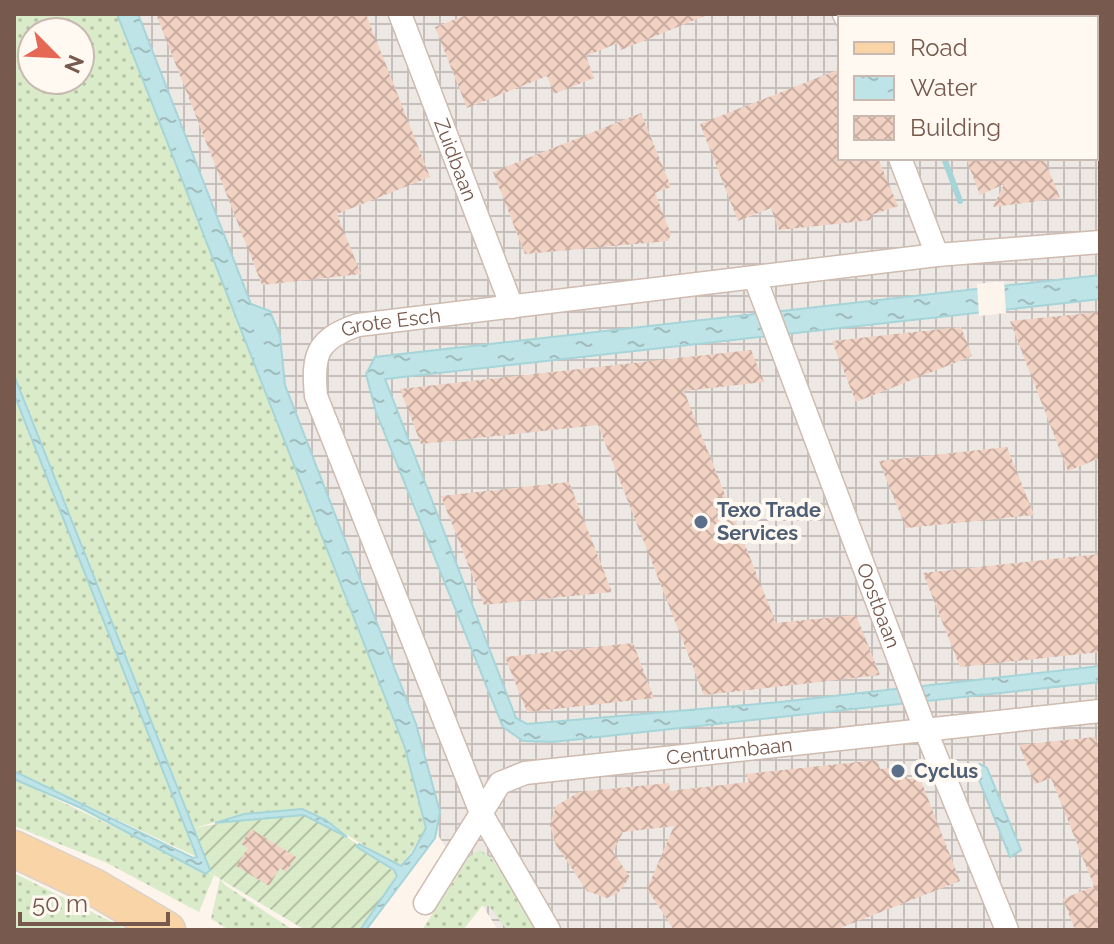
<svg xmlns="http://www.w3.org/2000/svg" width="1114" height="944" viewBox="0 0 1114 944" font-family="Raleway,sans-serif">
<defs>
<pattern id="industrial-grid" width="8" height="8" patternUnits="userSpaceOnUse" patternTransform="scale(2)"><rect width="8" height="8" fill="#eee8e4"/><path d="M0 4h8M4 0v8" fill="none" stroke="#c6bfbb"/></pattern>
<pattern id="grass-dots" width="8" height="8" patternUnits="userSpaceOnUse" patternTransform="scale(2)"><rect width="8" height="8" fill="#d9ebc9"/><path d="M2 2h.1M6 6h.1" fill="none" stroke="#b5c1a5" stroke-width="1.8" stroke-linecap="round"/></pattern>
<pattern id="garden-furrows" width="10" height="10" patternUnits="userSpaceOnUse" patternTransform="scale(2)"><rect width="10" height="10" fill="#d9ebc9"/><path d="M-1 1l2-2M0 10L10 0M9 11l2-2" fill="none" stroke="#b5c1a5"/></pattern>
<pattern id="water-ripples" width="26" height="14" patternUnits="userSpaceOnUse" patternTransform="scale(2)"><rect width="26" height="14" fill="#bfe4e7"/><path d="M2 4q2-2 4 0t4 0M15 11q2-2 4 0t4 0" fill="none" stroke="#a0bcbd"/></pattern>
<pattern id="building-cross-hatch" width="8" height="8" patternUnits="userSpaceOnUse" patternTransform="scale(2)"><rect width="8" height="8" fill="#f2d2c3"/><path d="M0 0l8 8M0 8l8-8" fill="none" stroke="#c9ada1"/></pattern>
</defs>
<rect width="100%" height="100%" fill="#fdf5eb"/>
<path fill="url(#industrial-grid)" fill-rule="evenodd" d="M126,14H1100V930H498L436,832ZM840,18H1096V158H840Z"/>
<g fill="url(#grass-dots)" fill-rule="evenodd">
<path d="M14,14H117L405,748L426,828L403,865H397L347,835L244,814L194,828L14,375ZM32,32H80V80H32Z"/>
<path d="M14,394L198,854L197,857L14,771Z"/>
<path d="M14,779L214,875L199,912L105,862L14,826Z"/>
<path d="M480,850L491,858L540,930H507L489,906H482L463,930H422L470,856Z"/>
<path d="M14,873L128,930H22L14,927Z"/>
<path d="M220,879L225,885L293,930H229L211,919Z"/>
</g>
<path fill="url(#garden-furrows)" d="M304,815L347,837L397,874L394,883L360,930H305L225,882L209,872L194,828L252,818Z"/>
<g fill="url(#water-ripples)" stroke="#a5d5d9" stroke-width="2">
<path d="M117,14H138L251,304L270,311L280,336L285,385L416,724L440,812L435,838L366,930H360L397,876L394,870L357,847L359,844L401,866L412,854L426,828L405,748Z"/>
<path d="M1100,275V299L385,379L516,718L527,724L780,702L1100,666V682L553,742L523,741L503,727L376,412L366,374L375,357Z"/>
<path d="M14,375L197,837L210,870L206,874L81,808L14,779V771L193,858L197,857L14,394Z"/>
<path d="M980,764L987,768L1021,850L1010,857L976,772Z"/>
<path d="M302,809L326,820L347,837L304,815L215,823L244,814Z"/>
</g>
<path fill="#fdf5eb" d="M1004,281L1006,313L979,316L977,284Z"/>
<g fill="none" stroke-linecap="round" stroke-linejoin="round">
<g stroke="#a5d5d9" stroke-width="6">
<path d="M887,14L889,18"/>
<path d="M944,158L960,201"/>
</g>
</g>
<g fill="url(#building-cross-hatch)">
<path d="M156,14H366L430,177L337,214L361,274L262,285Z"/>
<path d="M469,14H707V15L621,50L618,43L586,56L594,78L554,94L547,76L467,108L435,27Z"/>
<path d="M840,69V158H878L898,206L871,215L872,220L779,230L771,208L738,221L700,124Z"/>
<path d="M641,113L671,187L655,193L671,234L668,241L525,254L493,172Z"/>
<path d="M966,158H1044L1060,198L993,207L1004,184L980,195Z"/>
<path d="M1100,312V458L1068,471L1010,321Z"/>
<path d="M961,327L972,356L856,402L832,341Z"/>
<path d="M751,350L764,382L684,391L776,623L856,615L880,675L704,695L598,425L421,444L400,389Z"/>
<path d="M1007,447L1034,515L906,528L879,461Z"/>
<path d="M569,482L612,592L484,605L441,496Z"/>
<path d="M1100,554V652L960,667L923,573Z"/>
<path d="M633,643L654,698L527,712L505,657Z"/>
<path d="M1095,737L1100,750V930H1075L1063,899L1094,886L1051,778L1035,784L1019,745Z"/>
<path d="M877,760L880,769L906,766L907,779L920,778L960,881L835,930H674L647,889L674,826L623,832L613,852L630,877L618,893L607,898L587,891L556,845L550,825L556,806L579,792L669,783L670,791L749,782L746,774Z"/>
<path d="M251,829L296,857L286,872L280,868L269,886L236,866L248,848L241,844Z"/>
</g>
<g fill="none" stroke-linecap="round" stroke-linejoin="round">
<g stroke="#cfbbb0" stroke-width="25">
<g id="street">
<path id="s1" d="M400,14L512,307"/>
<path d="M844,14L846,18"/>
<path d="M900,158L937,255"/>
<path id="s2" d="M755,278L925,729L1007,930"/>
<path id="s3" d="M425,903L500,783L525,773L1100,711"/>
<path id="s4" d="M549,930L481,813L316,396C312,354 317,339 358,325L937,255L1100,242"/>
</g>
</g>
<g stroke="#d9d1cd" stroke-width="39">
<path id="primary" d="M14,849L94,887L167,930"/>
</g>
<use href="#street" stroke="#fff" stroke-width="22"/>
<use href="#primary" stroke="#f9d4a6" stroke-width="36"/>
</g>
<g fill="#5c6f8a" stroke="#fff9f2" stroke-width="3">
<circle cx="701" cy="522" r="8"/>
<circle cx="898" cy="771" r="8"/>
</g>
<g text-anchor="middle" stroke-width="8" stroke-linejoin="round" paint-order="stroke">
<g font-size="20" fill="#78594d" stroke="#fff9f2">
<text dy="7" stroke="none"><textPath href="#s1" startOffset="156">Zuidbaan</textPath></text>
<text dy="7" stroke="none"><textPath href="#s4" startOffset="710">Grote Esch</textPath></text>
<text dy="7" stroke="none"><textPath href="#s2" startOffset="350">Oostbaan</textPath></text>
<text dy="7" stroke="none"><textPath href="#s3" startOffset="374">Centrumbaan</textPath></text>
</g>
<g font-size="20" font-weight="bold" fill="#4e5e75" stroke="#fff9f2" text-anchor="start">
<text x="717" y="517">Texo Trade<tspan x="717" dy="23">Services</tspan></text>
<text x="914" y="778">Cyclus</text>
</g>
</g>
<rect width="1114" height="944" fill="none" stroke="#78594d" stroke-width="32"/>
<rect x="838" y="16" width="260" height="144" fill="#fff9f2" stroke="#c9b9b0" stroke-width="2"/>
<rect x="854" y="42" width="40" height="12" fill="#f9d4a6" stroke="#c9b9b0" stroke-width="2"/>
<text x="910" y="56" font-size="24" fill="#78594d">Road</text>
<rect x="854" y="76" width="40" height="24" fill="url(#water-ripples)" stroke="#c9b9b0" stroke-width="2"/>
<text x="910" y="96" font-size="24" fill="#78594d">Water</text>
<rect x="854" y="116" width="40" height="24" fill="url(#building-cross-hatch)" stroke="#c9b9b0" stroke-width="2"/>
<text x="910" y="136" font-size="24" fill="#78594d">Building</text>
<g transform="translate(56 56) rotate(114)"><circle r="38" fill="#fff9f2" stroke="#c9b9b0" stroke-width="2"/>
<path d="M0-6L14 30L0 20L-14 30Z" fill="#e46853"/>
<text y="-12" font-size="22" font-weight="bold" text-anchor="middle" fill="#78594d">N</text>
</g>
<path d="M20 912v12h148v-12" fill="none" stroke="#78594d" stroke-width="4"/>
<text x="32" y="912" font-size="24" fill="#78594d" stroke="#fff9f2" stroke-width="6" paint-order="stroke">50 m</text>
</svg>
